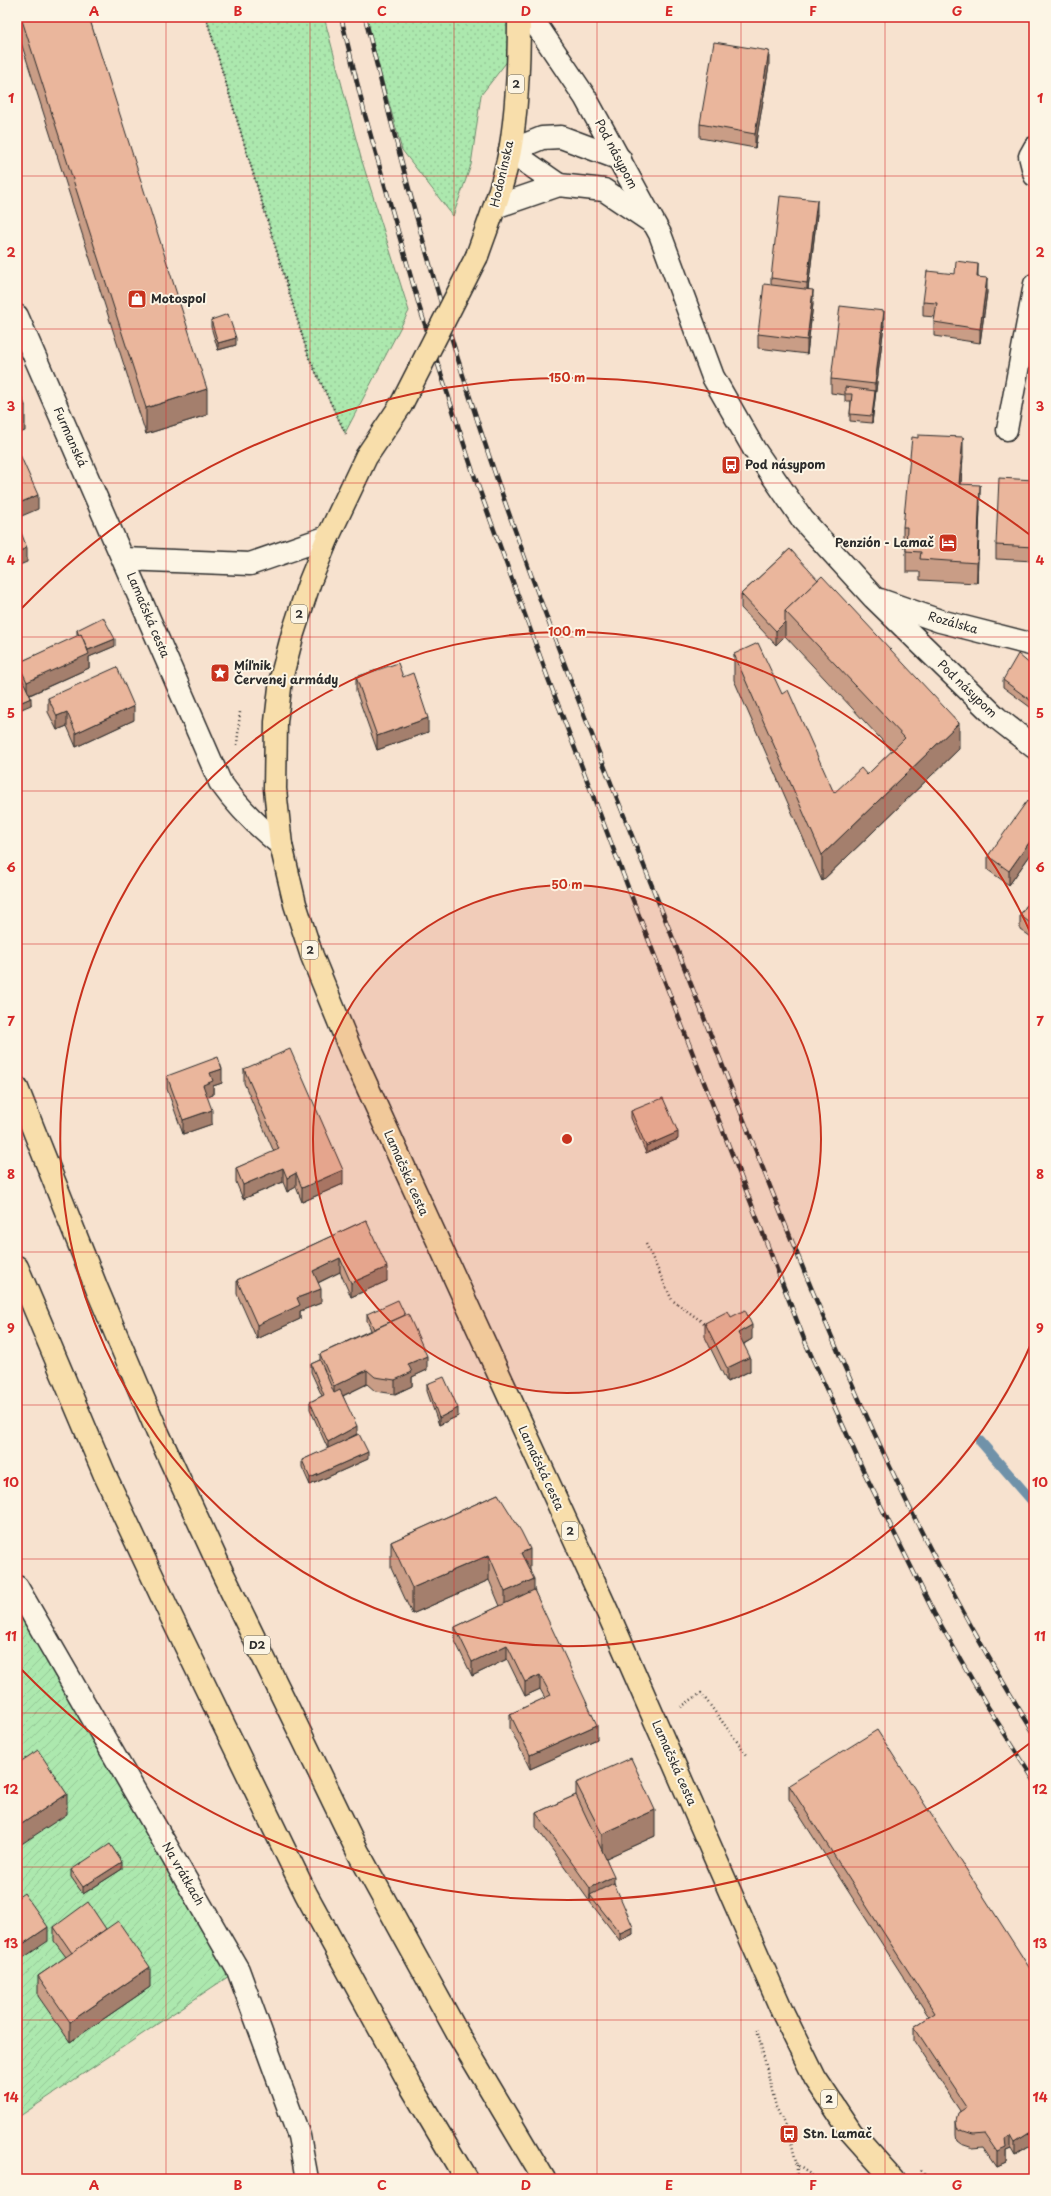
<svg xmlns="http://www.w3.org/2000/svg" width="1051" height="2196" viewBox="0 0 1051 2196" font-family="'Playpen Sans',sans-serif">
<defs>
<pattern id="grass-dots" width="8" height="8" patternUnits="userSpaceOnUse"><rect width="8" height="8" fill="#ace8ae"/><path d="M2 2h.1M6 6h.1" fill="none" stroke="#94c796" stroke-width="1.8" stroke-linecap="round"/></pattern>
<pattern id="garden-furrows" width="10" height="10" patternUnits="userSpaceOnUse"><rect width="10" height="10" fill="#ace8ae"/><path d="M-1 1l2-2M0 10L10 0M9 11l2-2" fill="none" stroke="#94c796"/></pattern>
</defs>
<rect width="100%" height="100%" fill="#f7e2cf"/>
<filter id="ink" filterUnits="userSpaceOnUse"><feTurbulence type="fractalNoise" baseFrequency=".025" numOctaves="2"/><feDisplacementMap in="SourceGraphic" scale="8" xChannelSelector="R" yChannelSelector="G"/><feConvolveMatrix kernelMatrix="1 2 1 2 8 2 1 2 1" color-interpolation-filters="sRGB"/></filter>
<g filter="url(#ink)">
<g fill="url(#grass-dots)" stroke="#6c8a6c">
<path d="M206,17H324L361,158L409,311L345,433L309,358Z"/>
<path d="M365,17H519V46L481,95L471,165L453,216L402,150Z"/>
</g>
<path fill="url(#garden-furrows)" stroke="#6c8a6c" d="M17,1587L238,1970L17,2118Z"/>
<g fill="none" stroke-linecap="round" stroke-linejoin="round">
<path stroke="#6f92a9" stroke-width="10" d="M980,1441L1034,1503"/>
<g stroke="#2b2b2b" stroke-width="23">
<g id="lane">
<path d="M1034,147L1029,156L1034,176"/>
<path d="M1007,430L1034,284"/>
</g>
</g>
<g stroke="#2b2b2b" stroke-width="25">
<g id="street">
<path d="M531,17L585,97L660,234L713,377L754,449L803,520L874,598L997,718L1034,747"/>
<path d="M510,151L542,138L561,137L620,159"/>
<path d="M510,151L559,185"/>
<path d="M495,207L559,185L604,190L650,221"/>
<path d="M17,316L220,782C238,807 257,826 281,845"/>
<path d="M124,559L250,564L328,537"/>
<path d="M880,600L940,621L1034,645"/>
<path d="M17,1587L238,1970L299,2136L307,2179"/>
</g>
</g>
<g stroke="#2b2b2b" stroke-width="25">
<g id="primary">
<path d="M477,256C489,222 503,187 510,151C517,111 519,58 519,17"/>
<path d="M401,405L366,457L328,537L310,581L293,633L281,679L276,722L275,789L281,845L295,904L312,956L351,1051L608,1613L783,2013L815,2078L851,2132L893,2179"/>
</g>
</g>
<g stroke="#2b2b2b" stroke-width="25">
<g id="highway">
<path d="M17,1088L97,1289L157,1431L222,1572L358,1852L459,2036L544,2179"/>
<path d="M17,1267L104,1473L170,1614L306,1894L412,2088L466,2179"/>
</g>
</g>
<g stroke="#2b2b2b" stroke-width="2.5" stroke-dasharray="1 3" stroke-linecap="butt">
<path d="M206,17L309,358L346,434"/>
<path d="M237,745L240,712"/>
<path d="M646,1244L672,1300L708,1326"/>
<path d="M681,1707L701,1693L747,1755"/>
<path d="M757,2029L776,2107L789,2134L797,2165L817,2179"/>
<path d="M797,2165V2179"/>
<path d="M921,2170L930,2179"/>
</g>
<use href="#lane" stroke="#fcf5e5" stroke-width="20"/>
<use href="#street" stroke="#fcf5e5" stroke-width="22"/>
<use href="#primary" stroke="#f8deab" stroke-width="22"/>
<use href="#highway" stroke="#f8deab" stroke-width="22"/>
<g stroke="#2b2b2b" stroke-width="4.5">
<g id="rail">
<path d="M341,17L365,115L420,309L473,472L549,681L631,895L806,1344L864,1472L934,1613L986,1704L1034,1780"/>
<path d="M365,17C407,191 455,365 516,533C571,688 634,839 694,992C793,1246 888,1501 1034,1733"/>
</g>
</g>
<use href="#rail" stroke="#fcf5e5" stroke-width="3" stroke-dasharray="9" stroke-linecap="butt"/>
<g stroke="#2b2b2b" stroke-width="25" stroke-linecap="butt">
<path id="primary-bridge" d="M401,405L477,256"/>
</g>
<use href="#primary-bridge" stroke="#f8deab" stroke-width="22"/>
</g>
<g fill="#c99d86" stroke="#2b2b2b">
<path d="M17,17H89L207,415L146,434L17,30Z"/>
<path d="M733,17H746L745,19Z"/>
<path d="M769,65L755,148L700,138V124Z"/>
<path d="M817,214L808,290L813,304L807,354L758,348V334L771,285V278Z"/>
<path d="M978,277L987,292L980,343L934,336V322L935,317L923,316V302Z"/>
<path d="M211,320L236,345L218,350L211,327Z"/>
<path d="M884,325L872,423L850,421V414L851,401H845V395L831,393V379Z"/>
<path d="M963,457L961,484L980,506L977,583L920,580V572H906V547H903V527Z"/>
<path d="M1034,480V561L996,559V545Z"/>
<path d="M790,549L959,749L822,881L734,680V654L782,694L834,793L867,775L892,751L785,636L776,645L741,608V594Z"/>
<path d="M77,630L115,646L89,657V668L30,695L31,705L18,670V663L77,637Z"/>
<path d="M1034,662V710L1003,687V680L1032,666Z"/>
<path d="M356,677H403L428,732L377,750L356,691Z"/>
<path d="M48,698L134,720L76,747L67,726L57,730L48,712Z"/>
<path d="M1034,806V856L1031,854L1009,885L988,870V856Z"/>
<path d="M1034,895V939L1020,929V915Z"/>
<path d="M244,1069L343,1184L302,1202L296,1187L287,1192L283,1182L243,1199L236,1182V1168L274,1152L244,1083Z"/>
<path d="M167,1076L222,1083L213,1086V1095L207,1097L212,1124L183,1134L167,1089Z"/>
<path d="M631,1111L678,1139L646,1153L631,1118Z"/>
<path d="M366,1220L387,1281L351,1297L340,1272L318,1283L321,1303L300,1311V1319L257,1339L237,1294V1280Z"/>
<path d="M367,1314L427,1370L412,1377V1386L395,1394L375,1391L367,1384L343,1396L357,1434L329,1448L368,1459L310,1485L302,1467V1460L328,1449L310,1409V1402L322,1396L311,1372V1364L320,1360V1354L371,1330L367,1321Z"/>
<path d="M731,1317L752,1339L744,1344L750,1371L727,1382L705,1337V1323Z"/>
<path d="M427,1384L458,1416L439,1425L427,1391Z"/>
<path d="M498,1494L530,1570L534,1590L597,1739L530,1769L510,1728V1714L545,1698L540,1689L525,1696L507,1659L472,1676L455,1641V1627L500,1606L489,1580L412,1614L391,1568V1542Z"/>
<path d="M576,1783L655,1836L606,1858L614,1883L633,1934L620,1941L590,1902L536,1827V1813L576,1795Z"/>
<path d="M789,1785L1034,1975V2144L1015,2156L1011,2149L1006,2151V2162L997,2166L984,2147L973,2148L961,2144L957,2141L956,2134V2120L960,2111L914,2041V2027L929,2017L789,1799Z"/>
<path d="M122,1869L83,1894L71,1877V1870Z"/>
<path d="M54,1927L106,1929L150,1987L70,2042L38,1996V1976L66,1957L54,1941Z"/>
</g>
<g fill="#a47f6d" stroke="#2b2b2b">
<path d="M769,51V65L755,148V134Z"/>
<path d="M817,200V214L807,297V283Z"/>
<path d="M978,264V278L977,277Z"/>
<path d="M987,278V292L980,343V329Z"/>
<path d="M813,290V304L807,354V340Z"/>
<path d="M884,311V325L872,423V416L875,391V384Z"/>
<path d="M236,338V345L218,350V343Z"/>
<path d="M207,389V415L146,434V408Z"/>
<path d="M25,405V431L17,434V408Z"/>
<path d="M963,437V457L959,505V484Z"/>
<path d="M980,485V506L977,583V563Z"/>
<path d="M38,495V509L17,518V504Z"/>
<path d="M27,548V562L17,566V552Z"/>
<path d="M785,622V636L776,645V631Z"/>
<path d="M115,639V646L89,657V668L27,696V682L86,651Z"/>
<path d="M31,698V705L17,711V704Z"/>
<path d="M134,706V720L76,747V733Z"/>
<path d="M67,712V726L57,730V716Z"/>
<path d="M428,718V732L377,750V736Z"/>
<path d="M959,723V749L822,881V855Z"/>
<path d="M1031,840V854L1009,885V871Z"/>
<path d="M222,1069V1083L213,1086V1095L203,1099V1085L210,1073Z"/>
<path d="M212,1110V1124L183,1134V1120Z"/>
<path d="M678,1132V1139L646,1153V1146Z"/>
<path d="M283,1168V1182L243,1199V1185Z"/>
<path d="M343,1170V1184L302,1202V1188Z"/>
<path d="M296,1173V1187L287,1192V1178Z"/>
<path d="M340,1258V1272L313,1285V1271Z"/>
<path d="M387,1267V1281L351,1297V1283Z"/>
<path d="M321,1289V1303L300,1311V1319L257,1339V1325L297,1298Z"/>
<path d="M752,1325V1339L738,1347V1333Z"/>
<path d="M427,1356V1370L412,1377V1386L395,1394V1380L408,1364Z"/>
<path d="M750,1357V1371L727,1382V1368Z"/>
<path d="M367,1370V1384L334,1400V1386Z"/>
<path d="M458,1408V1416L439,1425V1418Z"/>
<path d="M357,1426V1434L328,1449V1442Z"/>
<path d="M368,1452V1459L310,1485V1478Z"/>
<path d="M530,1549V1575L521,1553Z"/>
<path d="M489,1555V1580L412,1614V1588Z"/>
<path d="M534,1579V1604L505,1617V1592Z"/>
<path d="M507,1645V1659L472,1676V1662Z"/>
<path d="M540,1675V1689L525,1696V1682Z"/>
<path d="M597,1725V1739L530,1769V1755Z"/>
<path d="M67,1794V1814L17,1847V1827Z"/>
<path d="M655,1810V1836L602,1860V1834Z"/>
<path d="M122,1862V1869L83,1894V1887Z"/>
<path d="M614,1876V1890L590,1895V1902V1888Z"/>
<path d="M48,1927V1941L17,1962V1948Z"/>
<path d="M633,1927V1934L620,1941V1933Z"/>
<path d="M150,1967V1987L70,2042V2022Z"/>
<path d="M1034,2130V2144L1015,2156V2142Z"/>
<path d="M1011,2135V2149L1006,2151V2162L997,2166V2152L1005,2138Z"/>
</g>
<g fill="#eab69c" stroke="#2b2b2b">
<path d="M21,17H89L207,389L146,408Z"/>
<path d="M714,42L769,51L755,134L700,124Z"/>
<path d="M780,196L817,200L807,283L771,278Z"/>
<path d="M956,261L978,264L977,277L987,278L980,329L934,322L937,303L923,302L927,271L955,274Z"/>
<path d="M764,284L813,290L807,340L758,334Z"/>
<path d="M840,306L884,311L875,384L831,379Z"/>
<path d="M228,314L236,338L218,343L211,320Z"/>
<path d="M17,386L25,405L17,408Z"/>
<path d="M845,387L875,391L872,416L850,414L852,394H845Z"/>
<path d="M918,435L963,437L959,484L980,485L977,563L920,559L921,552L906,551L907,527H903L912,437L918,438Z"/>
<path d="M17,448L38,495L17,504Z"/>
<path d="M999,478L1034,480V547L996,545Z"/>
<path d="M17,522L27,548L17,552Z"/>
<path d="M790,549L818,580L785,611V622L776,631L741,594Z"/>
<path d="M822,576L959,723L822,855L734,654L758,643L782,694L788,690L834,793L861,768L867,775L905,738L785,611Z"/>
<path d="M103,617L115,639L88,650L81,634L79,636L77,630Z"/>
<path d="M81,634L89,654L27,682L18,663Z"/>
<path d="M1018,654L1032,666L1034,662V703L1003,680Z"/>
<path d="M398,663L403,677L413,673L428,718L377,736L356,677Z"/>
<path d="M117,667L134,706L76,733L67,712L57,716L48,698Z"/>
<path d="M17,670H18L31,698L17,704Z"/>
<path d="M1027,801L1034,806V842L1031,840L1009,871L988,856Z"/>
<path d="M1034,895V926L1020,915Z"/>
<path d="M290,1049L343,1170L302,1188L296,1173L287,1178L283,1168L243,1185L236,1168L279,1149L244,1069Z"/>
<path d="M218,1057L222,1069L210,1073L213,1081L203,1085L212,1110L183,1120L167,1076Z"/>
<path d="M663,1098L678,1132L646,1146L631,1111Z"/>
<path d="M366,1220L387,1267L351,1283L340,1258L313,1271L321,1289L297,1298L300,1305L257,1325L237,1280Z"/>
<path d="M398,1300L405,1315L374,1329L367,1314Z"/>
<path d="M745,1310L752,1325L738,1333L750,1357L727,1368L705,1323L728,1311L731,1317Z"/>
<path d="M408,1314L427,1356L408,1364L412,1372L395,1380L375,1377L367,1370L334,1386L320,1354Z"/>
<path d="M320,1360L334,1393L340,1390L357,1426L328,1442L310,1402L324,1395L311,1364Z"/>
<path d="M444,1377L458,1408L439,1418L427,1384Z"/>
<path d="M359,1434L368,1452L310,1478L302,1460Z"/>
<path d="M498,1494L521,1531L530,1549L521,1553L534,1579L505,1592L489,1555L412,1588L391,1542Z"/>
<path d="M534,1590L597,1725L530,1755L510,1714L551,1695L540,1675L525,1682L507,1645L472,1662L455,1627Z"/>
<path d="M877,1730L1034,1975V2130L1015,2142L1011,2135L1005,2138L1006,2148L997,2152L984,2133L973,2134L961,2130L957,2127L956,2120L958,2113L967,2107L914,2027L935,2013L789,1785Z"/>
<path d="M38,1750L67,1794L17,1827V1764Z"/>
<path d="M631,1758L655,1810L602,1834L576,1783Z"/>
<path d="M576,1795L614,1876L590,1888L536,1813Z"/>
<path d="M110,1844L122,1862L83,1887L71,1870Z"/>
<path d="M614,1883L633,1927L620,1933L590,1895Z"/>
<path d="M24,1893L48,1927L17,1948V1898Z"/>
<path d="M88,1902L106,1929L72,1953L54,1927Z"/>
<path d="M118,1921L150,1967L70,2022L38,1976Z"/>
</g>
</g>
<path fill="none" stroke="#d62828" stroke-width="1" stroke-opacity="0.55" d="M166,17V2179M310,17V2179M454,17V2179M597,17V2179M741,17V2179M885,17V2179M17,176H1034M17,329H1034M17,483H1034M17,637H1034M17,791H1034M17,944H1034M17,1098H1034M17,1252H1034M17,1405H1034M17,1559H1034M17,1713H1034M17,1867H1034M17,2020H1034"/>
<circle cx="567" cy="1139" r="254" fill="#c8321e" fill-opacity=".12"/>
<g fill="none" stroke="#c8321e" stroke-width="2">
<circle cx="567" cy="1139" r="254"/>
<path d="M1034 1337A507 507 0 1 1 1034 941"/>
<path d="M1030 1743A761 761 0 0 1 20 1668M20 610A761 761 0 0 1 1030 535"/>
</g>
<defs>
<g id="shop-square" transform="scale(1)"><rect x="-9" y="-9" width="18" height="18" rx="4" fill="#c8321e" stroke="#fcf5e5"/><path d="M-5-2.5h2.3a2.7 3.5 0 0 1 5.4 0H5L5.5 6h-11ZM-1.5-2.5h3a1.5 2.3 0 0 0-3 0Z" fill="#fff"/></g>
<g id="bus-square" transform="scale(1)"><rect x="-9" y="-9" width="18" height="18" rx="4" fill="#c8321e" stroke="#fcf5e5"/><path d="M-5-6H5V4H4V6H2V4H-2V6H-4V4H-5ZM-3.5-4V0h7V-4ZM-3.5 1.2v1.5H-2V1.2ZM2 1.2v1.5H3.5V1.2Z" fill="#fff"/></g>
<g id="hotel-square" transform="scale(1)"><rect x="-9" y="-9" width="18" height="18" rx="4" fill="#c8321e" stroke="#fcf5e5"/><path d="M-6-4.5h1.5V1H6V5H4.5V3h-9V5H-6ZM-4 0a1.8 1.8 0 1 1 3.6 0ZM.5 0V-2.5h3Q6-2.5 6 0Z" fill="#fff"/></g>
<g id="sight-square" transform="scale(1)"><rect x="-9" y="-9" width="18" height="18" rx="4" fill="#c8321e" stroke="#fcf5e5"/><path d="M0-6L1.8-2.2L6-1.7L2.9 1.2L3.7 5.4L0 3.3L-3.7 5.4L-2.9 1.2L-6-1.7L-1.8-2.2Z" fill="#fff"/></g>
</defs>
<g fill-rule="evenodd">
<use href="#shop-square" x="137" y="299"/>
<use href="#bus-square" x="731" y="465"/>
<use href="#hotel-square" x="948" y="543"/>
<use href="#sight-square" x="220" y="673"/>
<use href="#bus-square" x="789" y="2134"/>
</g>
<g text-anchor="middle" stroke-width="4" stroke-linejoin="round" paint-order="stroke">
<g fill="#fcf5e5" stroke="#6a6863" stroke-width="1">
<rect x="508" y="75" width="16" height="18" rx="3"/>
<rect x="291" y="605" width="16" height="18" rx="3"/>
<rect x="302" y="941" width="16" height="18" rx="3"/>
<rect x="562" y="1522" width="16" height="18" rx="3"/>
<rect x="244" y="1636" width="26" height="18" rx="3"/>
<rect x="821" y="2090" width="16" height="18" rx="3"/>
</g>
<g font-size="11" font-weight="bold" fill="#2b2b2b">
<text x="516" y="88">2</text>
<text x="299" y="618">2</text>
<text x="310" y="954">2</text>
<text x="570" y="1535">2</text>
<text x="257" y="1649">D2</text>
<text x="829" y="2103">2</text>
</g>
<g font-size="12" fill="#2b2b2b" stroke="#fcf5e5">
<text transform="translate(616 154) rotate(62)" y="4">Pod násypom</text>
<text transform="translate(502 174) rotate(-77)" y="4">Hodonínska</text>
<text transform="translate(70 437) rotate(66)" y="4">Furmanská</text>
<text transform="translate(148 615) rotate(67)" y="4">Lamačská cesta</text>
<text transform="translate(953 623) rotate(16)" y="4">Rozálska</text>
<text transform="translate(967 689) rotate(44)" y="4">Pod násypom</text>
<text transform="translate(406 1173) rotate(66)" y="4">Lamačská cesta</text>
<text transform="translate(541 1468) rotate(65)" y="4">Lamačská cesta</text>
<text transform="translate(674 1763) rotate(66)" y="4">Lamačská cesta</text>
<text transform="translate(183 1874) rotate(60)" y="4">Na vrátkach</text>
</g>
<g font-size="12" font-weight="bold" fill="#2b2b2b" stroke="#fcf5e5" text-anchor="start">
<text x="151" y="303">Motospol</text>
<text x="745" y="469">Pod násypom</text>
<text x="934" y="547" text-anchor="end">Penzión - Lamač</text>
<text x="234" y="670">Míľnik<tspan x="234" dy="14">Červenej armády</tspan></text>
<text x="803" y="2138">Stn. Lamač</text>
</g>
</g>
<circle cx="567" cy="1139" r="6" fill="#c8321e" stroke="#fcf5e5" stroke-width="2"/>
<g font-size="12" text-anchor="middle" font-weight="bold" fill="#c8321e" stroke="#fcf5e5" stroke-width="4" stroke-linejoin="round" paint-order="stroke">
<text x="567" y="382">150 m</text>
<text x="567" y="636">100 m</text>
<text x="567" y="889">50 m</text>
</g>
<rect width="1051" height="2196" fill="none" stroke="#fcf5e5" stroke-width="44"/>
<rect x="22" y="22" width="1007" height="2152" fill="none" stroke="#d62828" stroke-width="1.5"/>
<g font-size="13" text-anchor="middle" font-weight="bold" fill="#d62828">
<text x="94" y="16">A</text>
<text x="238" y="16">B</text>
<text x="382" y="16">C</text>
<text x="526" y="16">D</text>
<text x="669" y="16">E</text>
<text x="813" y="16">F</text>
<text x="957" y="16">G</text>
<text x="11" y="103">1</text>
<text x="1040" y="103">1</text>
<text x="11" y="257">2</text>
<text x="1040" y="257">2</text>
<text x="11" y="411">3</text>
<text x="1040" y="411">3</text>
<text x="11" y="565">4</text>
<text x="1040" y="565">4</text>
<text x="11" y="718">5</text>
<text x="1040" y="718">5</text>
<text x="11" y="872">6</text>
<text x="1040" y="872">6</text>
<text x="11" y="1026">7</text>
<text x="1040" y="1026">7</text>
<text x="11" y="1179">8</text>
<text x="1040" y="1179">8</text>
<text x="11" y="1333">9</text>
<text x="1040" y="1333">9</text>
<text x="11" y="1487">10</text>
<text x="1040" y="1487">10</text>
<text x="11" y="1641">11</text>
<text x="1040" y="1641">11</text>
<text x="11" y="1794">12</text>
<text x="1040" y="1794">12</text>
<text x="11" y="1948">13</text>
<text x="1040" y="1948">13</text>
<text x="11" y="2102">14</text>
<text x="1040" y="2102">14</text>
<text x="94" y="2190">A</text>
<text x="238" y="2190">B</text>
<text x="382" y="2190">C</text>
<text x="526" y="2190">D</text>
<text x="669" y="2190">E</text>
<text x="813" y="2190">F</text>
<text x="957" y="2190">G</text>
</g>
</svg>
